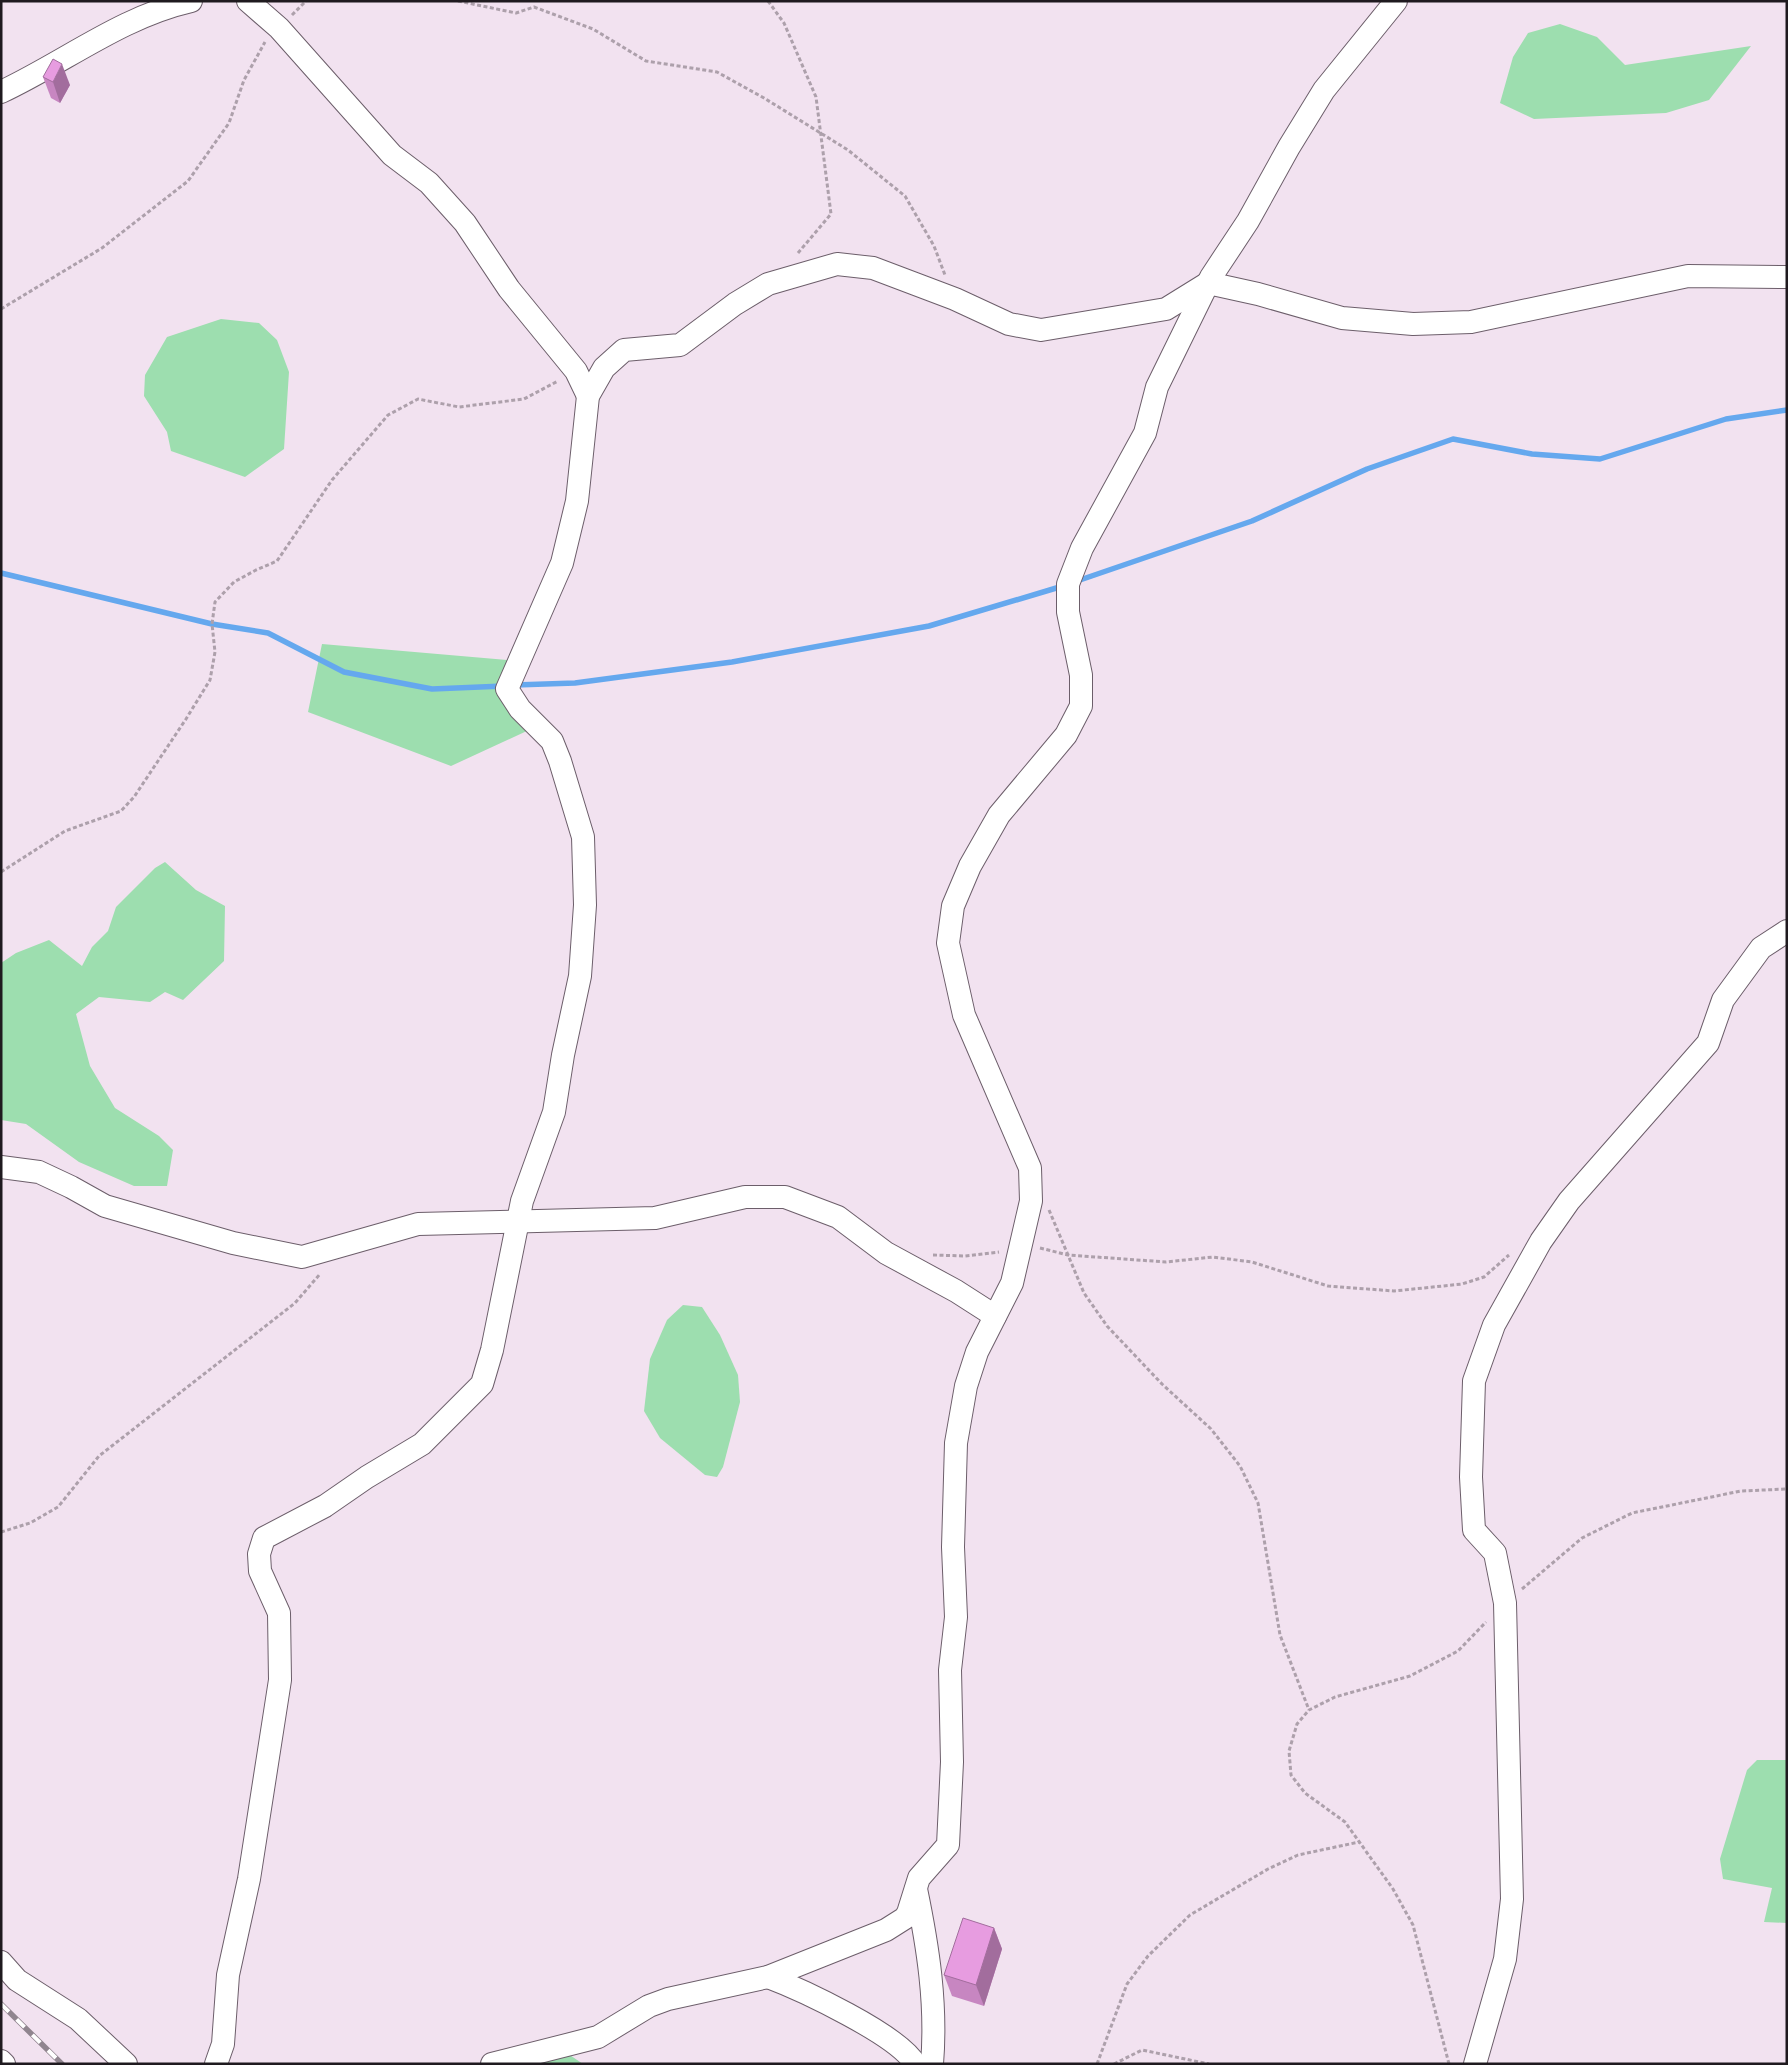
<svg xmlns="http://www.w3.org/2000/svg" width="1788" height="2065" viewBox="0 0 1788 2065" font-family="Literata,serif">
<rect width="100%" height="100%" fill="#f2e2f0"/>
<g fill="#9ddeaf">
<path d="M1560,24L1597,37L1625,65L1751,46L1709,100L1666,113L1534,119L1500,103L1513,57L1528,33Z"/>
<path d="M221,319L259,323L277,340L289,372L284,449L245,477L171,451L167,432L144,396L145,375L167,337Z"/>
<path d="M322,644L518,661L507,689L529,730L451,766L308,712Z"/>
<path d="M165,862L196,890L225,906L224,961L183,1000L165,992L150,1002L99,997L76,1014L90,1066L115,1108L159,1136L173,1150L167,1186H134L79,1162L26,1124L1,1120V963L16,953L49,940L82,966L92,947L108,931L116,907L155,868Z"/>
<path d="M683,1305L702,1307L720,1335L738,1375L740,1402L723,1467L717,1477L705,1475L660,1438L644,1411L650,1359L667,1320Z"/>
<path d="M1757,1760H1787V1923L1764,1922L1772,1888L1723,1879L1720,1859L1747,1770Z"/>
<path d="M558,2047L583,2064H492Z"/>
</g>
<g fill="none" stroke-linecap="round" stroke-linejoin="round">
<g stroke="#65a8ee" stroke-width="5.5">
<path d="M1,573L212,624L268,633L344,672L432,689L504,686"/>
<path d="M1077,581L1252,521L1367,469L1453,439L1532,454L1600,459L1726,419L1787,410"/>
<path d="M515,685L575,683L732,662L929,626L1063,586"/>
</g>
<g stroke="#6c5e6a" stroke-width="24">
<g id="minor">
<path d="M248,1L279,28L392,155L429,183L465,223L509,289L576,371L588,396"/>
<path d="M1,92C65,62 121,17 191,1"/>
<path d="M1,1167L39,1172L71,1187L105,1206L233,1243L302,1257L418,1224L655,1218L745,1197H785L838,1217L886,1253L956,1291L995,1316"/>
<path d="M916,1889C928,1947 937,2004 932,2064"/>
<path d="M1,1962L17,1980L78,2019L126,2064"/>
<path d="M768,1977C800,1989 899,2035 915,2064"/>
<path d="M1,2061L4,2064"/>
<path d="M216,2064L223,2044L228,1975L249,1879L280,1680L279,1613L260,1571L259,1554L264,1538L325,1506L367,1477L422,1444L482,1384L492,1350L522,1201L554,1112L563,1055L580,976L585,905L583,837L560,761L552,741L520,709L507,689L562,563L577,501L588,396L604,368L624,350L680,345L735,304L768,284L837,264L873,268L955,299L1009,324L1041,330L1166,309L1208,283L1258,294L1342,318L1413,324L1471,322L1688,276L1787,277"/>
<path d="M492,2064L598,2037L649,2006L668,1999L768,1977L886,1930L905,1918L908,1913L919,1878L948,1845L952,1762L950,1670L956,1617L953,1547L956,1443L966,1386L977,1352L1012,1283L1031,1201L1030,1168L964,1015L948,943L953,906L970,866L999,815L1066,735L1081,706V675L1068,612V584L1082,548L1145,433L1157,387L1211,277L1248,221L1289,147L1324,90L1396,1"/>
<path d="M1475,2064L1505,1959L1512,1899L1505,1603L1495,1553L1474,1530L1471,1477L1474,1381L1494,1325L1541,1241L1569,1201L1708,1043L1723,1000L1761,948L1787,931"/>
</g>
</g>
<g stroke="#ada0ab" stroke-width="3" stroke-dasharray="4 2.5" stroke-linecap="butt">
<path d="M458,1L516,13L534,7L593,29L646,61L717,72L764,98L848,150L905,196L934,246L945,275"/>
<path d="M768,1L784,23L816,97L831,214L798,253"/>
<path d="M292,15L306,1"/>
<path d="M1,309L102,248L188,181L229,123L244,80L265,42"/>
<path d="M1,872L65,831L121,811L134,797L186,719L210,680L215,652L212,624L215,602L234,582L256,570L277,561L332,480L388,415L418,399L459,407L524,399L558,381"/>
<path d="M1049,1210L1084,1293L1107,1326L1162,1384L1211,1429L1240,1466L1258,1503L1280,1635L1309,1710"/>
<path d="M1040,1248L1068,1255L1166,1262L1213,1257L1252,1262L1328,1286L1394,1291L1462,1284L1484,1277L1509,1255"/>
<path d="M933,1255L965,1256L999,1252"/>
<path d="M1,1532L30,1523L58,1507L99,1456L295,1303L320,1274"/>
<path d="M1522,1589L1582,1538L1632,1513L1741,1491L1787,1489"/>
<path d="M1097,2064L1127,1984L1148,1956L1190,1915L1268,1869L1298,1855L1359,1842"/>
<path d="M1114,2064L1142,2050L1209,2064"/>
<path d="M1449,2064L1413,1925L1393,1889L1345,1822L1305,1793L1291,1775L1289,1751L1297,1724L1309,1710L1335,1697L1410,1676L1458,1651L1486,1622"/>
</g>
<use href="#minor" stroke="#fff" stroke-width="22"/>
<g stroke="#90858f" stroke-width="5.5">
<path id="rail" d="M1,2004L62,2064"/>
</g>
<use href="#rail" stroke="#fff" stroke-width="4" stroke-dasharray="11" stroke-linecap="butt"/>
</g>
<g fill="#c786c1">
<path d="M43,77L70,85L60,103L51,98Z"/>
<path d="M994,1928L1002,1949L984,2006L952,1996L944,1975Z"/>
</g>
<g fill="#a26d9d">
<path d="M62,64L70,85L60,103L53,82Z"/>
<path d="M994,1928L1002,1949L984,2006L976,1985Z"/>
</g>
<g fill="#e79ce0" stroke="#a26d9d">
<path d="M53,59L62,64L53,82L43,77Z"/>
<path d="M963,1918L994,1928L976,1985L944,1975Z"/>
</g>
<rect width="1788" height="2065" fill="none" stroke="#1f1a1f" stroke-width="5"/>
</svg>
